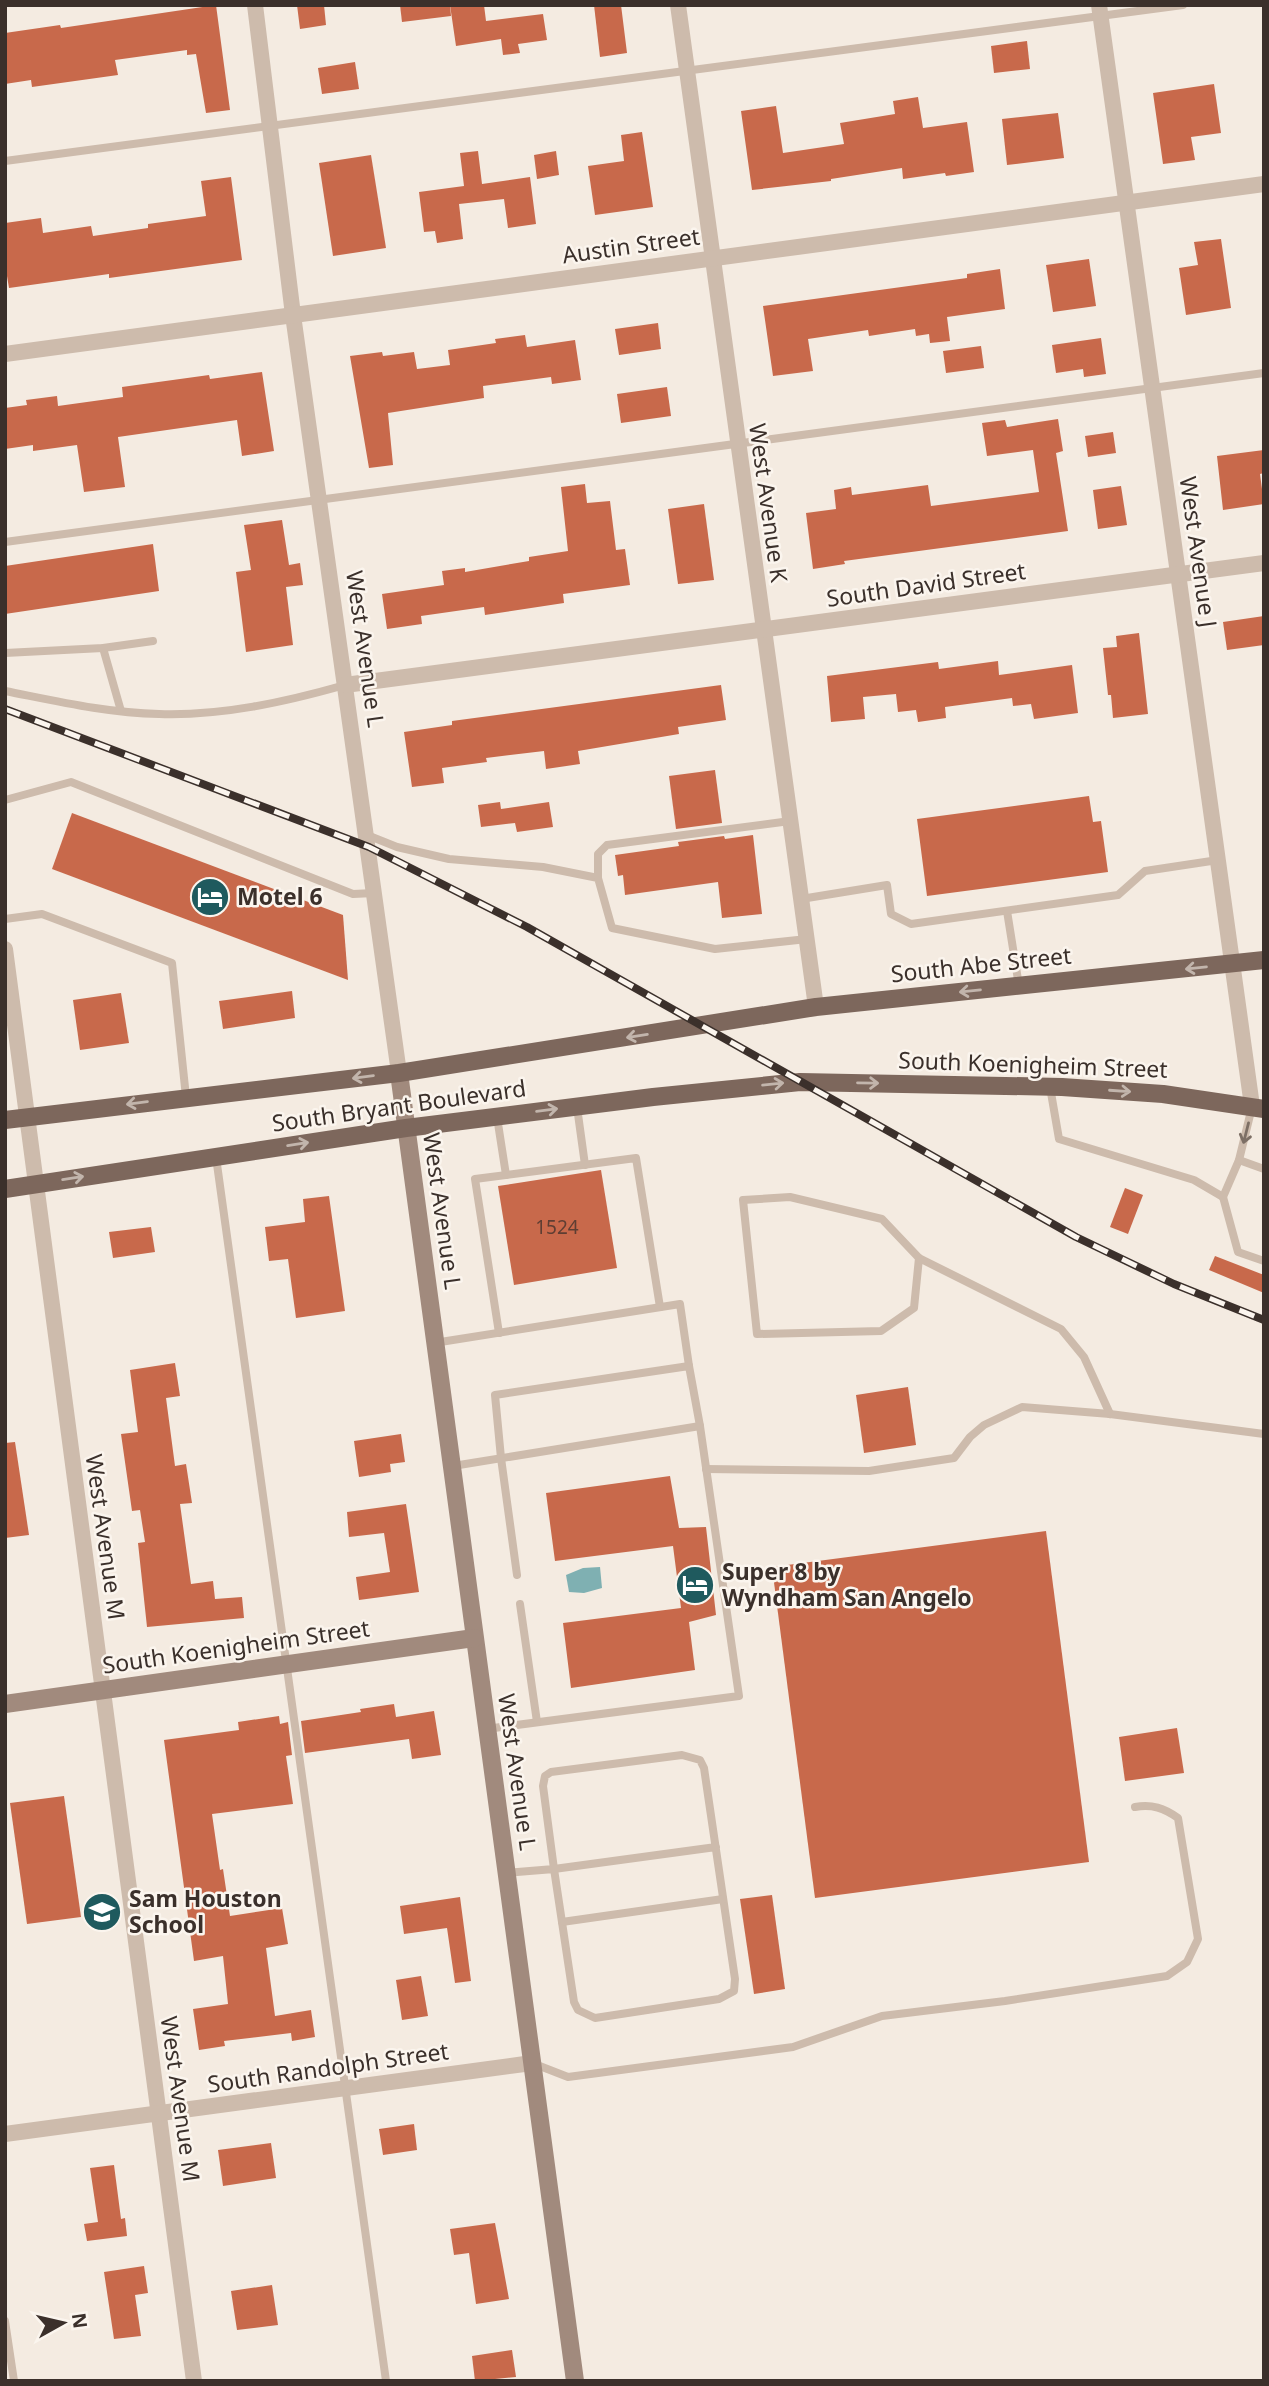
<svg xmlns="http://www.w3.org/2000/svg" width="1269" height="2386" viewBox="0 0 1269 2386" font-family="'Noto Sans',sans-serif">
<rect width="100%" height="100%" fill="#f4ebe1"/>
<path fill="#7fb0b2" d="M600,1567L602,1588L584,1593L569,1592L566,1575L583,1568Z"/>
<g fill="#c8694b">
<path d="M216,5L230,110L206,113L196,54L187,55V50L115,60L118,75L32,87L31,80L5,84V33L60,25L61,28Z"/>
<path d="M297,5H324L326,25L300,29Z"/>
<path d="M400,5H450L451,16L402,22Z"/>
<path d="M450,5H484L486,21L543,14L547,40L518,44L520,53L503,55L501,39L456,46Z"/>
<path d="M594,5H621L627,53L600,57Z"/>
<path d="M1027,41L1030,69L994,73L991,46Z"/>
<path d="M355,62L359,89L322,94L318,68Z"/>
<path d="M1214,84L1221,133L1191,137L1195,160L1163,164L1153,93Z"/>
<path d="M918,97L923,128L967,122L974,172L946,176L945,173L903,179L902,168L831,179V181L752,190L741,111L776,106L783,153L844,144L840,123L895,114L893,101Z"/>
<path d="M1058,113L1064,158L1007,165L1002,119Z"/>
<path d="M642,132L653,207L595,215L588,166L624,161L621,135Z"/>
<path d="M478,151L482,184L530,177L536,224L508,228L504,199L459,204L463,239L437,243L435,231L424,232L419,192L464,186L460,153Z"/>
<path d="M556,151L559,175L537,179L534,155Z"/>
<path d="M371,155L386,248L333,256L319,163Z"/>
<path d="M231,177L242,260L109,278V274L9,288L5,264V223L41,218L43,233L91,226L93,236L148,228V224L206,216L201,181Z"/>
<path d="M1221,239L1231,308L1186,315L1179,268L1198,265L1194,242Z"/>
<path d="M1089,259L1096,306L1053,312L1046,265Z"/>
<path d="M1000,269L1005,309L947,317L950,341L930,343L929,334L916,336L915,329L869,336L868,330L808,339L813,371L773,376L763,306L967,278V274Z"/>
<path d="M658,323L661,349L619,355L615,329Z"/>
<path d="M525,335L527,347L575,340L581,380L552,384L551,377L483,386L484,398L388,413L393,465L369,468L350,356L382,352L383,356L414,352L417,369L450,365L448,350L496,343L495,339Z"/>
<path d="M1101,338L1106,374L1084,377L1083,369L1056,373L1052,345Z"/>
<path d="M981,346L984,368L946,373L943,351Z"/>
<path d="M262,372L274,451L242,456L237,420L118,437L125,487L84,492L77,445L33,451V445L5,449V408L27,405L26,400L57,396L58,406L123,397L122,387L209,375L210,379Z"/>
<path d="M667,387L671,416L621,423L617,394Z"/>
<path d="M1058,419L1063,451L1056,453L1068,531L844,561L845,564L813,569L806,513L836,509L834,490L851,487L852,495L928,485L931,506L1039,492L1033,450L987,456L982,423L1005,420L1007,427Z"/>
<path d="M1113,432L1116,453L1088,457L1085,436Z"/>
<path d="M1264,450V473L1260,474L1264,504L1223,510L1217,456Z"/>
<path d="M585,484L587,503L610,501L616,550L625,549L630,585L563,594L564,603L485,615L484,607L421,616L422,624L387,629L382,594L444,585L442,571L465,568V572L529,561V557L568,551L561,487Z"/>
<path d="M1121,486L1127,525L1098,529L1093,490Z"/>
<path d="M704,504L714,580L678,584L668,509Z"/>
<path d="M282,520L289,565L300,563L303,585L286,587L293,645L246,652L236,572L251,570L244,525Z"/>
<path d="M153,544L159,591L5,614V566Z"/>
<path d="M1264,616V645L1227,650L1223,622Z"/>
<path d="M1139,633L1148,714L1113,718L1111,695H1108L1103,648L1117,647L1116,636Z"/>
<path d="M998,661L999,675L1072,665L1078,713L1034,719L1031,704L1013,706L1012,698L945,707L946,718L918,722L916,710L898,712L896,694L863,697L865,719L831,722L827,676L938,662L939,669Z"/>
<path d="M721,685L726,720L678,727L679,734L578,751L580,764L546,769L544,751L486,758L487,762L442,768L444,783L412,787L404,732L452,725V721Z"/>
<path d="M715,770L722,823L676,829L669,776Z"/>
<path d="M1089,796L1093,822L1101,821L1108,872L927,896L917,819Z"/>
<path d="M500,802L501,809L549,802L553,827L517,832L515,823L481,827L478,805Z"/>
<path d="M72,813L343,915L348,980L52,869Z"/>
<path d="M753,835L762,914L722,918L718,882L625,895L623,875L618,876L615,855L679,846L678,842L724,836L725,839Z"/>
<path d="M292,991L295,1018L223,1029L219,1001Z"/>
<path d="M121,993L129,1043L80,1050L73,1000Z"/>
<path d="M601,1170L617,1268L514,1285L498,1186Z"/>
<path d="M1125,1188L1143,1195L1128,1234L1110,1227Z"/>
<path d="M329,1196L345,1311L296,1318L288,1259L269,1261L265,1227L305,1222L303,1199Z"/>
<path d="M151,1227L155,1252L113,1258L109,1232Z"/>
<path d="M1215,1256L1264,1275V1293L1209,1270Z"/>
<path d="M175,1363L180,1396L166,1398L175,1466L186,1464L192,1503L180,1504L191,1584L213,1581L215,1599L242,1597L244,1618L147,1627L138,1543L145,1542L140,1510L132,1511L121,1434L138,1432L130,1370Z"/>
<path d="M908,1387L916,1445L864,1453L856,1395Z"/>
<path d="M401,1434L405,1462L390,1464L391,1472L359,1477L354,1441Z"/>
<path d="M15,1442L29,1535L5,1538V1443Z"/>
<path d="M670,1476L679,1528L706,1527L716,1615L689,1622L695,1670L571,1688L563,1623L681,1608L673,1546L555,1561L546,1493Z"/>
<path d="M406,1504L419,1592L359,1600L356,1577L390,1572L384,1533L349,1537L347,1512Z"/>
<path d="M1046,1531L1089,1862L815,1898L772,1567Z"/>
<path d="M394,1704L396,1717L434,1711L441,1755L412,1759L409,1739L305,1753L301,1721L361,1712L360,1709Z"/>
<path d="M279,1716L280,1724L288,1722L292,1755L286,1756L293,1804L212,1814L220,1870L223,1869L230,1916L282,1908L288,1944L266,1948L275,2016L311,2010L315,2037L292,2041L291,2033L224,2041L225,2046L199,2050L193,2009L228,2004L223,1956L194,1961L164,1740L239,1730L238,1722Z"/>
<path d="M1177,1728L1184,1773L1125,1781L1119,1737Z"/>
<path d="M64,1796L81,1917L27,1924L10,1803Z"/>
<path d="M772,1895L785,1989L754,1994L740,1899Z"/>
<path d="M460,1897L471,1981L455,1983L447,1928L404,1934L400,1906Z"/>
<path d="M421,1976L428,2016L402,2020L396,1980Z"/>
<path d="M414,2124L417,2150L383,2155L379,2129Z"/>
<path d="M271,2143L276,2178L223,2186L218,2150Z"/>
<path d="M114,2165L121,2219L125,2218L127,2236L87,2241L84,2224L98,2222L90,2168Z"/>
<path d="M495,2223L509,2299L476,2304L469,2253L454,2255L450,2229Z"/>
<path d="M144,2266L148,2293L135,2295L141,2336L114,2339L104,2272Z"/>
<path d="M272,2285L278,2325L237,2330L231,2291Z"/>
<path d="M512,2350L516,2377L475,2381L472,2356Z"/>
</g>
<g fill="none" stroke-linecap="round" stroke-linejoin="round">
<g stroke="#cdbbac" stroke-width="8">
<path d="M5,161L1183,5"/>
<path d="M5,542L1264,373"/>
<path d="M103,648L121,711"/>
<path d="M5,653L103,648L153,641"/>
<path d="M5,691C56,701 107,713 159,714C222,716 285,702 345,685"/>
<path d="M5,800L71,782L353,894L374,893"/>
<path d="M367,835L397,847L449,859L543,867L598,878L612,928L715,949L807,939"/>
<path d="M598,878V854L607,845L790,821"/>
<path d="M801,899L887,885L891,914L911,924L1118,895L1145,871L1218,860"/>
<path d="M1007,911L1019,986"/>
<path d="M5,919L42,914L172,963L186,1097"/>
<path d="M1050,1087L1059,1139L1194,1180L1223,1197L1239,1160L1252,1107"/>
<path d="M577,1107L585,1165"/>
<path d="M497,1117L506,1175"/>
<path d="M216,1157L386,2381"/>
<path d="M1239,1160L1264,1169"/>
<path d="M1223,1197L1238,1252L1264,1261"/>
<path d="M919,1258L914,1308L881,1331L757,1334L743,1200L790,1197L882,1219L919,1258L1061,1329L1084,1357L1110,1414"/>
<path d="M499,1333L475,1179L636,1158L660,1307"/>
<path d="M434,1343L680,1304L689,1366"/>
<path d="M453,1466L700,1426L739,1696L486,1729"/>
<path d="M706,1469L869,1471L954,1458L970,1437L984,1425L1022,1407L1110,1414L1264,1434"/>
<path d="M517,1575L501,1458L495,1395L689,1366L700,1426"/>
<path d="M520,1604L537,1722"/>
<path d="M506,1873L554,1869L574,2002L578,2010L595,2018L719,1999L734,1991L735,1979L704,1768L700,1760L682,1755L551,1772L545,1776L543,1786L554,1869L716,1847"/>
<path d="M562,1922L723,1899"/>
<path d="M532,2063L568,2077L793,2047L882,2016L1005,2001L1167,1976L1187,1962L1198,1939L1178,1818C1164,1808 1152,1804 1135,1807"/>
<path d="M5,2321L14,2381"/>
</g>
<g stroke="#cdbbac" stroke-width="16">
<path d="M255,5L293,315L399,1073"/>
<path d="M678,5L816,1007"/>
<path d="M1099,5L1252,1106"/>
<path d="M5,354L1264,184"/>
<path d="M345,685L1264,563"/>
<path d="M5,949L194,2381"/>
<path d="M5,2134L532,2063"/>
</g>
<g stroke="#a18a7d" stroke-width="18">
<path d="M399,1073L575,2381"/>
<path d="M5,1704L474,1638"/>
</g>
<g stroke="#7d675c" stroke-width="18">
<path d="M5,1120L399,1073L816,1007L1264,960"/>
<path d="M5,1189L406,1128L653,1097L800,1082L1062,1087L1163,1094L1264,1109"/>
</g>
<g stroke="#3b302b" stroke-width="8">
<path id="rail" d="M5,709L369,847L527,927L1076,1237L1174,1284L1264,1320"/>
</g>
<use href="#rail" stroke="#fbf5ee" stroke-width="5" stroke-dasharray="16" stroke-linecap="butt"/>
</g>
<defs><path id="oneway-shaft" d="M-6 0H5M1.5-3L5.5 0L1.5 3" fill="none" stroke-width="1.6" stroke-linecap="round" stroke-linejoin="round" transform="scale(1.75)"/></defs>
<g stroke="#c2b5ac">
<use href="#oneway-shaft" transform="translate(1196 968) rotate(174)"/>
<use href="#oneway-shaft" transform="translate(970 991) rotate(174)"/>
<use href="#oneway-shaft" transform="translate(637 1036) rotate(171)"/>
<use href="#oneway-shaft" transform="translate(363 1077) rotate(173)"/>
<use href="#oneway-shaft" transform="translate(868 1083) rotate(1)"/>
<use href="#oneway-shaft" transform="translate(773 1084) rotate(-6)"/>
<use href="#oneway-shaft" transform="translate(1120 1091) rotate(4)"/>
<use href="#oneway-shaft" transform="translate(137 1103) rotate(173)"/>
<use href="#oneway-shaft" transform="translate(547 1110) rotate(-7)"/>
<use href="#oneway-shaft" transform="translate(298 1144) rotate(-9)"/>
<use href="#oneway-shaft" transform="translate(73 1178) rotate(-9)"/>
</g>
<use stroke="#7d6f65" href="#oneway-shaft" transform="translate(1246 1133) rotate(104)"/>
<defs>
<g id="hotel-disc" transform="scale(2.0125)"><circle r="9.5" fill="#1f5a5e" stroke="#fbf5ee"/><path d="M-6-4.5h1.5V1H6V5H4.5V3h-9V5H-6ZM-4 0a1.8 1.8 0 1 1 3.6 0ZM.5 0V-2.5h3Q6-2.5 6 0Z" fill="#fff"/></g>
<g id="school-disc" transform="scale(2.0125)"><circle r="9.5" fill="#1f5a5e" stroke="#fbf5ee"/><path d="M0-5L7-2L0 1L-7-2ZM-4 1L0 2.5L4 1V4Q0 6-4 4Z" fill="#fff"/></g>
</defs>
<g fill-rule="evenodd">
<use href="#hotel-disc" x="210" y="897"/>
<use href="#hotel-disc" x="695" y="1585"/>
<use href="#school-disc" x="102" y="1912"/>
</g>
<g text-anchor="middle" stroke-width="5" stroke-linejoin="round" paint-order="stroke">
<g font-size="19" fill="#5e3e33">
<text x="557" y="1234">1524</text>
</g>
<g font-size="23" fill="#3b302b" stroke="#fbf5ee">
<text transform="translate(631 246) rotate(-8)" y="8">Austin Street</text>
<text transform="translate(768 503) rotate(82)" y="8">West Avenue K</text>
<text transform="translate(1198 552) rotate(82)" y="8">West Avenue J</text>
<text transform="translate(926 585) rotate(-8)" y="8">South David Street</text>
<text transform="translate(365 649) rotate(82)" y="8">West Avenue L</text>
<text transform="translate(981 965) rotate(-6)" y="8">South Abe Street</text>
<text transform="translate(1033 1065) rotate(2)" y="8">South Koenigheim Street</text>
<text transform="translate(399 1106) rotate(-8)" y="8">South Bryant Boulevard</text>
<text transform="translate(442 1211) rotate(82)" y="8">West Avenue L</text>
<text transform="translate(105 1537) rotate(82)" y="8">West Avenue M</text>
<text transform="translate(236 1647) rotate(-8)" y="8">South Koenigheim Street</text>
<text transform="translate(517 1772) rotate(82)" y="8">West Avenue L</text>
<text transform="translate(328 2068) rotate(-8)" y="8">South Randolph Street</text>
<text transform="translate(180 2099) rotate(82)" y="8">West Avenue M</text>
</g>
<g font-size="23" font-weight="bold" fill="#3b302b" stroke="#fbf5ee" text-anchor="start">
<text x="237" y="905">Motel 6</text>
<text x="722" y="1580">Super 8 by<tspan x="722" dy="26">Wyndham San Angelo</tspan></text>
<text x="129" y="1907">Sam Houston<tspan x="129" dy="26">School</tspan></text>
</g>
</g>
<rect width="1269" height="2386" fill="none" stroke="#3b302b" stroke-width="14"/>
<g transform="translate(63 2323) rotate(82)" stroke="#fbf5ee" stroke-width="5" paint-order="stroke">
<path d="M0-5L12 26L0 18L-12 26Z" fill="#3b302b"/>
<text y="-10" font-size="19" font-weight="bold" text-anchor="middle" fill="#3b302b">N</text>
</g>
</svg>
